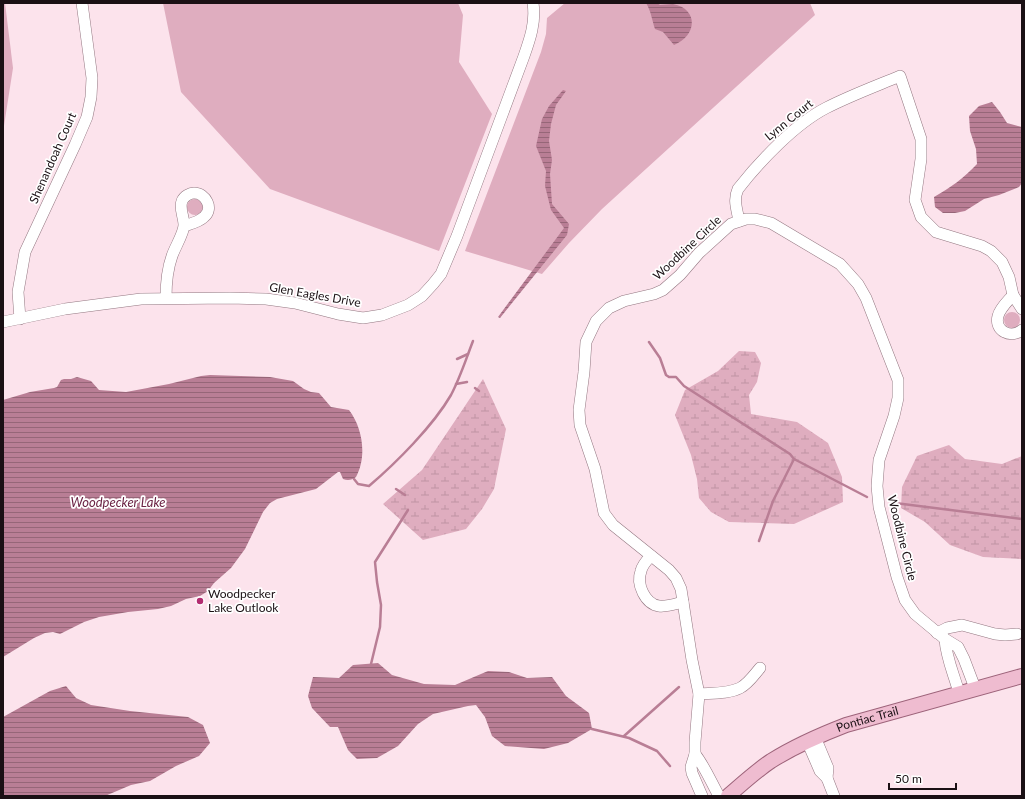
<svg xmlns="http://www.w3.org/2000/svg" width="1025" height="799" viewBox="0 0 1025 799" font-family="Lato,sans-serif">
<defs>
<pattern id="wetland-marsh" width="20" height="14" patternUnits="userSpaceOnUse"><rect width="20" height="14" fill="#dfadbf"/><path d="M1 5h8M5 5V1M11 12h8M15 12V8" fill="none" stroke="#bf94a3"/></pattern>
<pattern id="water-rules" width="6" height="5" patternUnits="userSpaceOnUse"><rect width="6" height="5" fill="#b97e95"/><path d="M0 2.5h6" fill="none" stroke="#966678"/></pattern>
</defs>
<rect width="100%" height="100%" fill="#fce3ec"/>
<g fill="#dfadbf">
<path d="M3,3H5L13,68L3,132Z"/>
<path d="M163,3H458L463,15L459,62L492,114L439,251L270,189L181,92Z"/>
<path d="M565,3H810L815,15L602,209L569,243L542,274L465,251L541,52L546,34L547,18Z"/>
<circle cx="195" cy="207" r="8"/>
<circle cx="1012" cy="320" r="8"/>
</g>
<g fill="url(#wetland-marsh)">
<path d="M739,351L755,352L761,363L757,382L749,395L751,414L797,422L828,443L842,477L843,502L794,524L729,522L711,512L699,498L697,479L691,455L675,415L685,390L718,371Z"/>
<path d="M483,379L506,429L494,489L482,509L466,529L423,540L383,504L422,470Z"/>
<path d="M949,445L965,459L1002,464L1022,456V559L983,557L950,545L925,522L901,508L902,487L917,456Z"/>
</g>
<g fill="url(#water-rules)">
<path d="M646,3H657L660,5C664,5 669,4 673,4C699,9 697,36 674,45L663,32L655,29C652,20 651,11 646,3Z"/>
<path d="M563,90L566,91L556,105L551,124L549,141L552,160L550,174L552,204L569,224L567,235L500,318L498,317L564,228L551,210L545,186L546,171L536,146L542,119L549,106Z"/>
<path d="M992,102L1000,112L1007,123L1022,127V183L1019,187L999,195L984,199L965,211L955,213H943L935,207L934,197C950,188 964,178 977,164L976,149L970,131L969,116L979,106Z"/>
<path d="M210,375L270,377L293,381L304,389L311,392L319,393L331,407L349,410C363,428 367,457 356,477C352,480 348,481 343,479L340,472H338L316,489L277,499L270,503L263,512L245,549L231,568L214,583L208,591L200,596L186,599L171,606L158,609L128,612L99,617L84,622L60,634L53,632L45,633L34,638L3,657V400L30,392L54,388L57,387L61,380L64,379H71L77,377L91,381L99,390L126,392L169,384L201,376Z"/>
<path d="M378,663L392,675L424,684L455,685L488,671L509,672L527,678L552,677L566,696L589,713L592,729L568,743L544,749L505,746L492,736L485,717L476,705L468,706L433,714L418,724L398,746L377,758L357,759L348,750L338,727H330L312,708L308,696L313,677L339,678L353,665Z"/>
<path d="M66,686L76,698L91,705L130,711L188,717L203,725L210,743L199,756L176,766L150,781L131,785L105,796H3V717L50,691Z"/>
</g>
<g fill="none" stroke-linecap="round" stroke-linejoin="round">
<g stroke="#b97e95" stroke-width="2.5">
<path d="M649,342L660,358L666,375L669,377H676L684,386L790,454L794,459L867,497"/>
<path d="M457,359L468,354"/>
<path d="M456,384L467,382"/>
<path d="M475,388L479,391"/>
<path d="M354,479L358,484L369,486C396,463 433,426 451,395C460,378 466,359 473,341"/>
<path d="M396,489L405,495"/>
<path d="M895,503L1022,519"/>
<path d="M759,541L773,501L794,459"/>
<path d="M371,664L380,627L381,605L377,582L375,562L408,510"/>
<path d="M592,729L629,738L657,751L670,766"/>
<path d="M624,736L679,687"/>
</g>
<g stroke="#937781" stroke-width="12">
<g id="minor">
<path d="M739,221C737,209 733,200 738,189C760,161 795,124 826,108C849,96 876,86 900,76L921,139V159L915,200L921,217L936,232L982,246L991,251L1002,262L1009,277L1013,295L1022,309"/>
<path d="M1013,295C1008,301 1000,308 998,316C994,331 1011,339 1022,330"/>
<path d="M166,298C166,284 167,270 172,256C175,247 184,233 184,225C184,217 179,208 182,201C184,196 190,193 194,193C206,193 214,209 204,217C199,222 190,224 184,226"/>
<path d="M20,319L18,292L25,252L75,145L87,117L91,97L92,78L82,3"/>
<path d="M3,322L65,309L141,299L230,298L266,299L295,303L338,314L363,318L382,315L408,305L422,296L433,284L441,274L457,236L524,56C530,39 536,22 533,3"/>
<path d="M651,556C647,560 642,566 641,571C636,584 645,604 659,606C667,607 675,604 683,602"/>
<path d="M937,633L947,628L962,625L995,634L1005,635L1017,634"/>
<path d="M945,639C946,658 954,674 959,693"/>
<path d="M699,694C712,693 728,694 740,688C748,684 754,675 760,668"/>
<path d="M807,741L820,771L827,778L828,768L815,737"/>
<path d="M695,754C705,767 711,782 719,796"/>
<path d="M827,778L834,796"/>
<path d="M702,796L692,773L691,767L695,754V742L699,694L692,660L681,589L676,578L669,570L613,525L604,513L595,469L580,425L579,410L584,372L586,342L596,321L609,308L624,301L654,294L663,290L680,275L699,253L731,224L746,219H755L771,223L840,264L858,284L866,298L898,380V398L894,416L879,460L877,486L879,507L897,577L905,600L915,614L945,639L958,647L964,659L975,688"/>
</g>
</g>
<g stroke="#9d637a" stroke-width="16">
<g id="major">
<path id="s1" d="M728,796C742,784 756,771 771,761C795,746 820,735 846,725L1022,676"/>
</g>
</g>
<use href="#minor" stroke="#fff" stroke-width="11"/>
<use href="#major" stroke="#efbcd0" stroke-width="14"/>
</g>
<circle fill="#b32c70" stroke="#fff" stroke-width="1.5" cx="200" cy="601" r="4"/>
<g text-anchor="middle" stroke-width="3.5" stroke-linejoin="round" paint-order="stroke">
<g font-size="12" fill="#1a1014" stroke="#fff">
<text transform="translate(789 120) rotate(-39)" y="4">Lynn Court</text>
<text transform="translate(53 158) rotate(-66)" y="4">Shenandoah Court</text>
<text transform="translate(687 248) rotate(-43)" y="4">Woodbine Circle</text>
<text transform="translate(315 295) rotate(10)" y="4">Glen Eagles Drive</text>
<text transform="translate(902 538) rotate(76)" y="4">Woodbine Circle</text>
<text dy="4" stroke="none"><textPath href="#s1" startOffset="161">Pontiac Trail</textPath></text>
</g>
<g font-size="12" fill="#1a1014" stroke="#fff" text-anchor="start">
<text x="208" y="598">Woodpecker<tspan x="208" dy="14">Lake Outlook</tspan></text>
</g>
<g font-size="13" font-style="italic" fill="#6c2445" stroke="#fff">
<text x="118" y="507">Woodpecker Lake</text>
</g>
</g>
<rect width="1025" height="799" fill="none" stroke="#1a1014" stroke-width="8"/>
<path d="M889 783v6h67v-6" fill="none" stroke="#1a1014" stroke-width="2"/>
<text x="895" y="783" font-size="12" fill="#1a1014" stroke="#ffffff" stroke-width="3" paint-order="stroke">50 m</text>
</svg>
